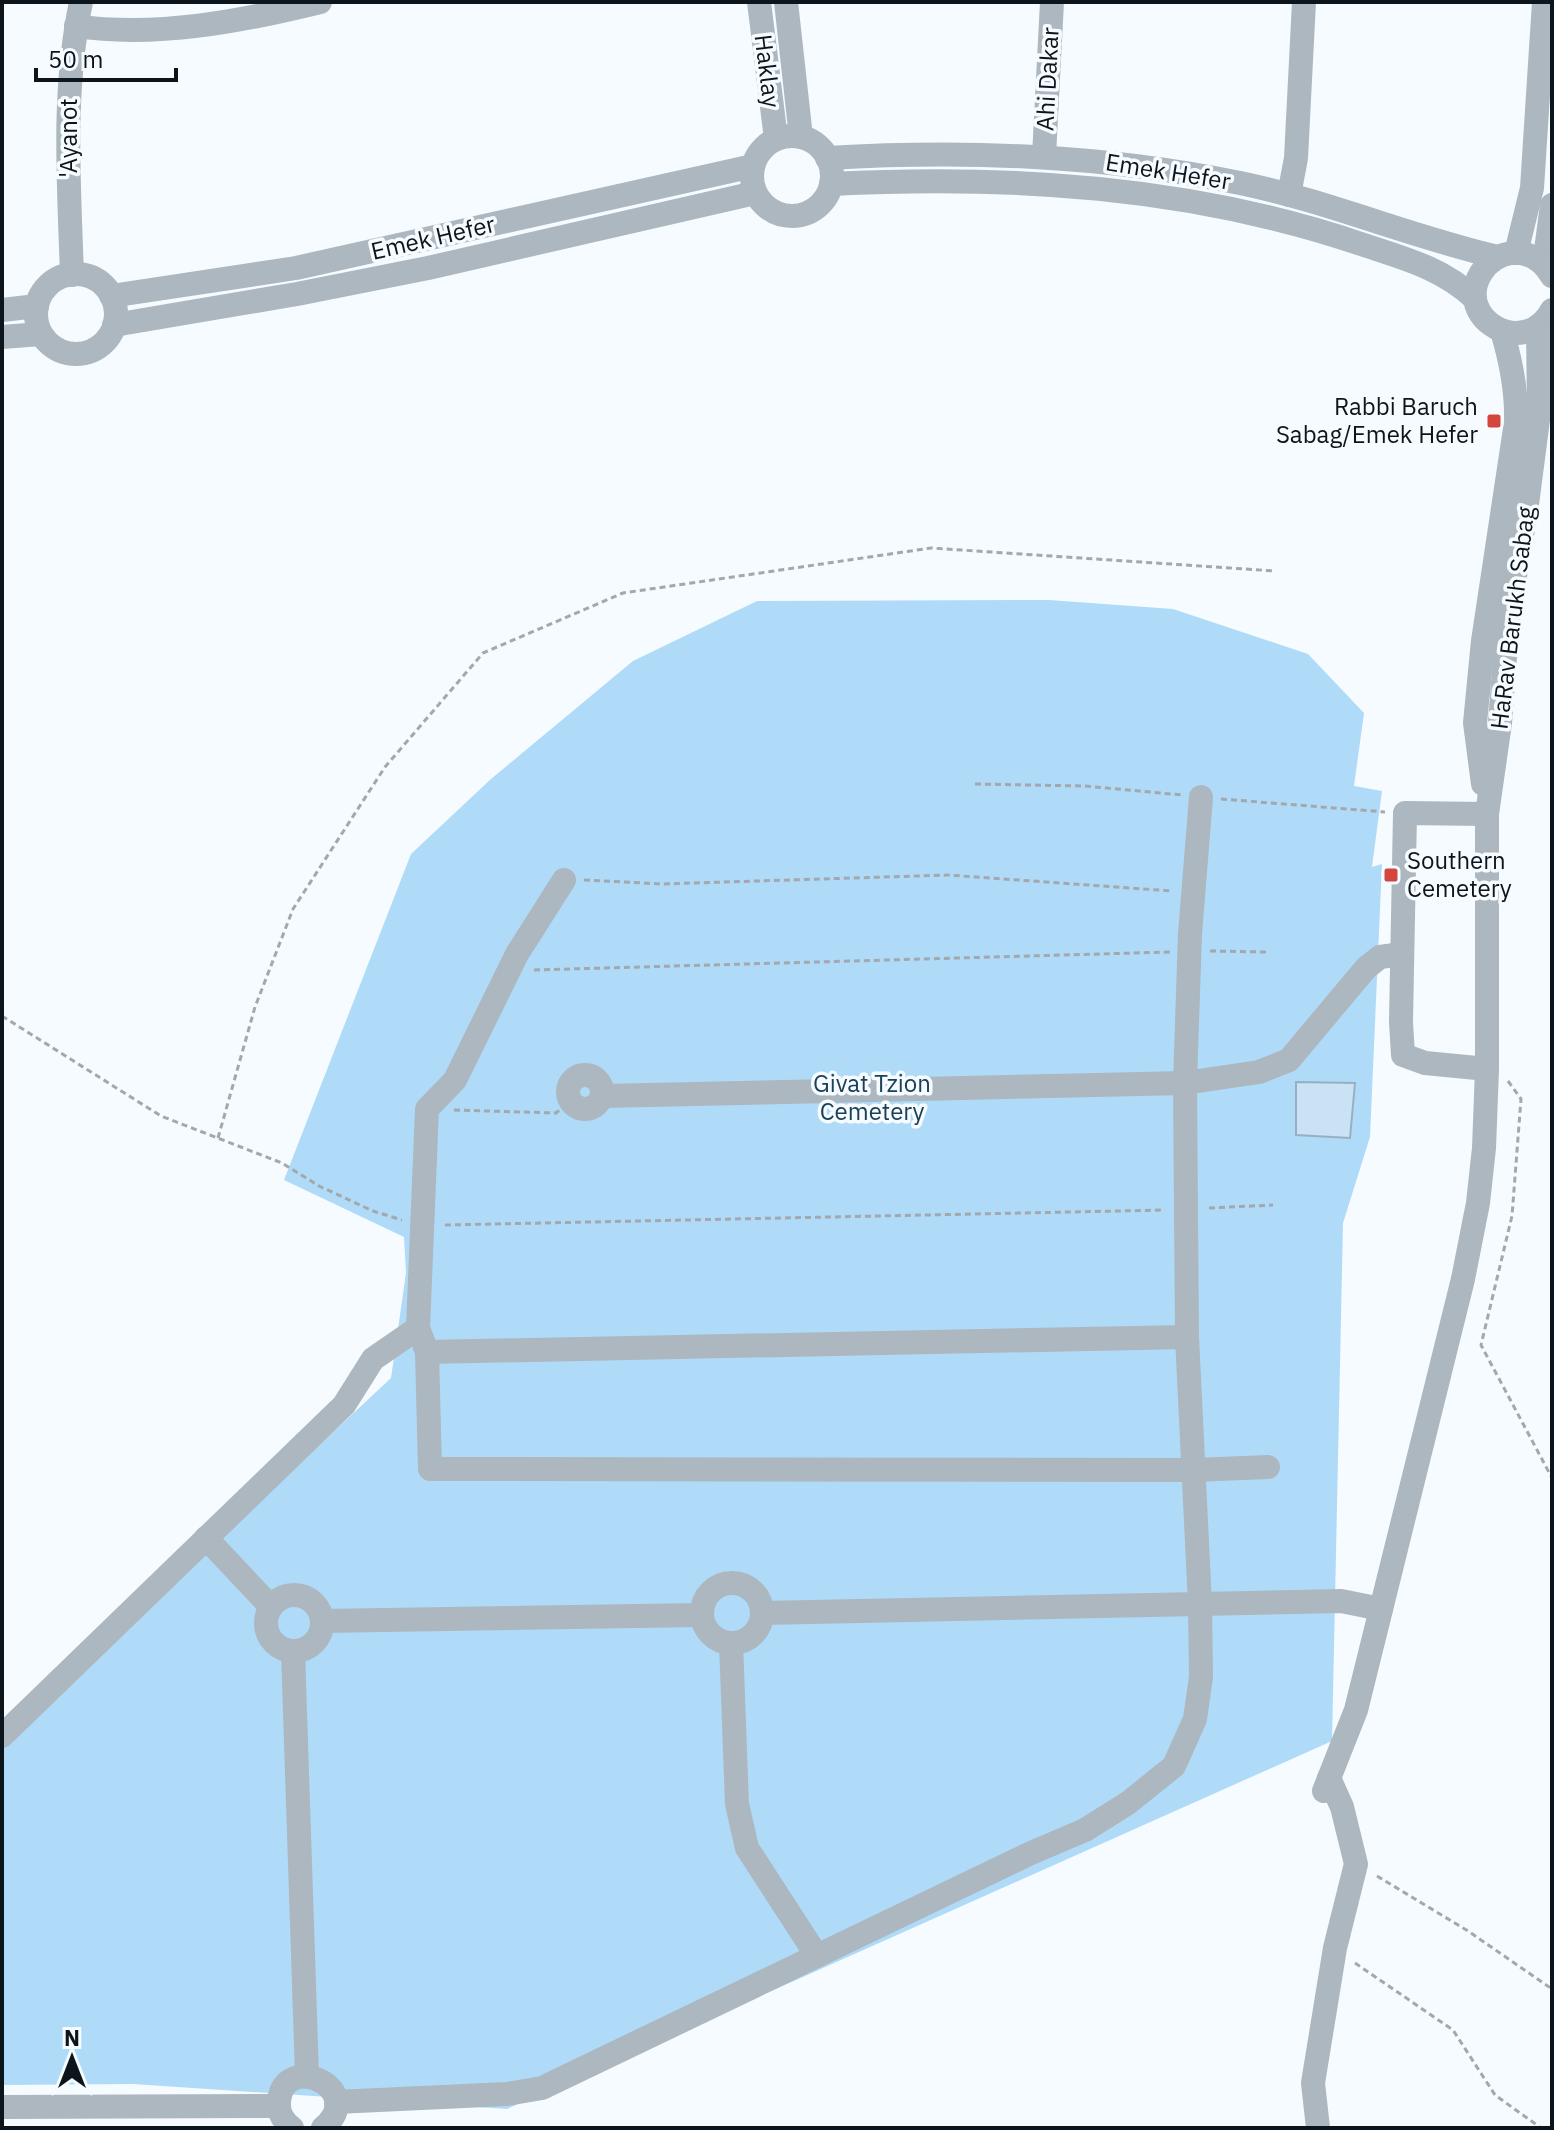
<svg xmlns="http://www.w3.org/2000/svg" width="1554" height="2130" viewBox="0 0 1554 2130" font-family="'IBM Plex Sans',sans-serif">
<rect width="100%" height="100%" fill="#f6fbff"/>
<path fill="#afdbf9" d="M1049,600L1173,609L1308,654L1364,713L1354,786L1382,791L1372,867L1382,864L1370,1137L1343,1223L1332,1741L507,2109L133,2084L2,2085V1742L391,1378L406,1273L404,1237L284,1180L411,854L491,779L633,661L757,601Z"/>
<path fill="#c9e3f4" stroke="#97b0c1" stroke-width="2" d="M1296,1082L1355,1083L1350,1138L1296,1135Z"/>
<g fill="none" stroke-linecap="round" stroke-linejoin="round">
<g stroke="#a2a8ad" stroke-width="3" stroke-dasharray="6 4" stroke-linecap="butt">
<path d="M975,784L1085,786L1182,795"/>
<path d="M1221,799L1385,812"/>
<path d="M584,880L662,884L948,875L1172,891"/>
<path d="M1210,951L1266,952"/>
<path d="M534,970L1170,952"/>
<path d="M2,1016L161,1116L282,1163L319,1186L373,1211L402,1220"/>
<path d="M1508,1081L1521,1099L1512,1216L1481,1345L1552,1478"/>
<path d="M454,1110L556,1113L570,1101"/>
<path d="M218,1138L255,1007L293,909L385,767L483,653L623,593L931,548L1275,571"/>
<path d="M1209,1208L1273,1205"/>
<path d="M445,1225L1165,1210"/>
<path d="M1377,1876L1468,1931L1552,1989"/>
<path d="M1355,1963L1453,2030L1495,2095L1541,2128"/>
</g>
<g stroke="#acb7bf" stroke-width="24">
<path d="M759,2L776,139"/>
<path d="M786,2L801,137"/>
<path d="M76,26C155,38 243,21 320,2"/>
<circle cx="792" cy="176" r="40"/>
<path d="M1044,156L1052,2"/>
<path d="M827,158C968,150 1102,155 1240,183C1328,201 1411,237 1498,257"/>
<path d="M831,184C1010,175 1190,186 1361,244C1403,258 1443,268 1475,299"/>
<path d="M1289,195L1296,158L1304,2"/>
<path d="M1516,253L1532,188L1544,2"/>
<path d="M1544,265L1552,205"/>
<circle cx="76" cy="314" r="40"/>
<path d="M72,275C69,183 62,93 81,2"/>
<path d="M1552,276C1543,261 1529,251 1511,253C1498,255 1488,262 1481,273C1453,319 1525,360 1552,310"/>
<path d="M111,296L296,268L753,166"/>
<path d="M2,310L37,306"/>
<path d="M114,325L297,294L428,268L755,193"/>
<path d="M2,337L41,334"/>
<path d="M1483,784L1475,723L1483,641L1516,422C1517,390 1511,361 1502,331"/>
<path d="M1487,814L1405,813L1401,1022L1403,1055L1425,1063L1487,1069"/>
<path d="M564,880L517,954L455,1080L427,1109L418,1328L427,1352L1187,1337L1185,1083L1190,934L1201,797"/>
<circle cx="585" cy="1092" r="17"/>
<path d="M602,1096L1185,1083L1259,1072L1289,1060L1366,968L1380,957L1402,954"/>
<path d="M427,1352L430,1469L1194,1470L1268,1467"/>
<path d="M206,1538L271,1607"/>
<circle cx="732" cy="1613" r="30"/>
<circle cx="294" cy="1623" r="28"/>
<path d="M762,1613L1341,1601L1381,1609"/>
<path d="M322,1621L701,1615"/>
<path d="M731,1643L737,1804L747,1848L817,1956"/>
<path d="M293,1651L307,2076"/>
<path d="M2,1736L344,1405L373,1359L418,1328"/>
<path d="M1324,1791L1356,1710L1463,1279L1478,1203L1484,1148L1487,1069V814L1500,723L1508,617L1526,512L1539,412L1538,327"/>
<path d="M336,2102L507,2094L542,2088L1031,1853L1085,1830L1128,1803L1174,1766L1195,1719L1201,1677L1200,1604L1187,1337"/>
<path d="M2,2107L279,2106"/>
<path d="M292,2128C283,2121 278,2113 279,2101C284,2050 369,2089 323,2128"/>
<path d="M1318,2128L1313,2083L1335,1948L1356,1864L1342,1807L1329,1778"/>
</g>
</g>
<g fill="#d3453d" stroke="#f6fbff" stroke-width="3">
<rect x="1486" y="413" width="16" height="16" rx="4"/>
<rect x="1383" y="867" width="16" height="16" rx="4"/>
</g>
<g text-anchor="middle" stroke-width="7" stroke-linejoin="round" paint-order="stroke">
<g font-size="24" fill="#0c151b" stroke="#f6fbff">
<text transform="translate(767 71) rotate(83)" y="8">Haklay</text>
<text transform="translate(1048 79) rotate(-87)" y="8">Ahi Dakar</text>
<text transform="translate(69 138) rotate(-90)" y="8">'Ayanot</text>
<text transform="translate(1168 172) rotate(9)" y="8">Emek Hefer</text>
<text transform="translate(433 238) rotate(-13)" y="8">Emek Hefer</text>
<text transform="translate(1513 618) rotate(-83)" y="8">HaRav Barukh Sabag</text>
</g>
<g font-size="24" fill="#0c151b" stroke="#f6fbff" text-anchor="end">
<text x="1478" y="415">Rabbi Baruch<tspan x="1478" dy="28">Sabag/Emek Hefer</tspan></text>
<text x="1407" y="869" text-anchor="start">Southern<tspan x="1407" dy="28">Cemetery</tspan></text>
</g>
<g font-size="24" fill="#1c4055" stroke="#f6fbff">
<text x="872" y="1092">Givat Tzion<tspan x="872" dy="28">Cemetery</tspan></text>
</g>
</g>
<rect width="1554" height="2130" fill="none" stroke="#0c151b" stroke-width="8"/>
<g transform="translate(72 2058)" stroke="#f6fbff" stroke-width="6" paint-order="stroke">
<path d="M0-6L14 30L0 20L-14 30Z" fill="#0c151b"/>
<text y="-12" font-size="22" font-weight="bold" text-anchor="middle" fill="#0c151b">N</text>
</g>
<path d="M36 68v12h140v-12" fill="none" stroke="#0c151b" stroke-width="4"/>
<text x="48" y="68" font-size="24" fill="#0c151b" stroke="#f6fbff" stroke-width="6" paint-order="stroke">50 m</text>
</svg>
